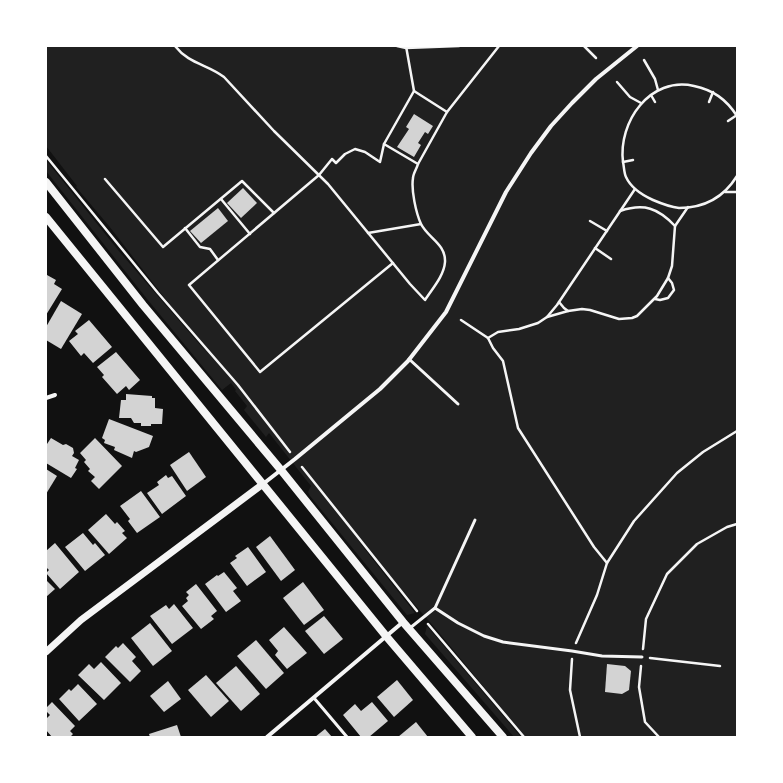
<svg xmlns="http://www.w3.org/2000/svg" width="783" height="783" viewBox="0 0 783 783" font-family="'DejaVu Sans',sans-serif">
<rect width="100%" height="100%" fill="#111"/>
<g fill="#202020">
<path d="M46,46H737V737H525L436,629L356,538L415,613L407,615L310,496L308,492L311,486L269,433L266,437L244,410L247,406L235,391L236,390L231,383L222,390L147,299L46,171V160L118,250L208,354L109,226L76,187L77,186L46,146Z"/>
<path d="M427,626L521,737H514L425,634Z"/>
</g>
<g fill="#d3d3d3">
<path d="M414,114L433,126L428,134L425,132L418,143L421,145L414,157L397,147L409,129L406,127Z"/>
<path d="M243,188L257,203L241,218L227,203Z"/>
<path d="M218,208L228,221L201,243L190,231Z"/>
<path d="M47,275L56,280L54,284L62,289L46,315V277Z"/>
<path d="M61,301L82,314L61,349L46,340V327Z"/>
<path d="M89,320L112,347L93,363L84,353L81,356L69,341L78,334L75,331Z"/>
<path d="M116,352L140,380L129,390L126,386L117,394L102,377L104,375L97,367Z"/>
<path d="M126,394L152,396V398H155V408L163,409L162,424H151V426H141V423H134L131,418H119L121,400H126Z"/>
<path d="M109,419L153,436L149,447L136,452L134,451L132,458L114,450L115,447L104,443L105,440L102,438Z"/>
<path d="M51,438L63,445L66,444L73,448L74,453L72,456L79,460L75,468L77,469L71,478L46,463V443L47,444Z"/>
<path d="M95,438L122,466L99,489L91,481L95,477L88,471L90,469L84,462L86,460L80,453Z"/>
<path d="M189,452L206,477L187,491L170,465Z"/>
<path d="M46,469L57,476L46,494Z"/>
<path d="M166,475L168,478L172,476L186,496L162,514L147,493L159,485L157,482Z"/>
<path d="M141,491L160,517L137,533L128,521L130,519L120,506Z"/>
<path d="M106,514L115,524L117,522L125,531L122,533L127,538L109,554L88,530Z"/>
<path d="M83,533L93,545L95,543L105,555L85,571L65,547Z"/>
<path d="M270,536L295,570L281,581L256,547Z"/>
<path d="M55,543L79,572L60,589L46,573L49,570L46,567V551Z"/>
<path d="M248,547L266,572L247,586L230,563L237,558L235,556Z"/>
<path d="M224,572L237,588L233,591L241,601L226,612L205,584L217,575L218,576Z"/>
<path d="M46,580L55,589L46,597Z"/>
<path d="M303,582L324,610L304,625L283,598Z"/>
<path d="M196,584L217,611L211,616L214,619L201,629L182,606L188,601L186,598L189,595L186,592Z"/>
<path d="M174,604L193,628L172,644L150,616L166,605L169,609Z"/>
<path d="M324,616L343,639L324,654L305,631Z"/>
<path d="M150,623L172,651L153,666L131,638Z"/>
<path d="M284,627L307,653L287,669L275,655L278,651L269,640Z"/>
<path d="M256,640L284,673L266,689L237,656Z"/>
<path d="M123,643L136,657L132,661L141,671L130,682L105,657L116,646L118,648Z"/>
<path d="M101,662L121,683L104,700L78,675L89,664L94,669Z"/>
<path d="M607,664L625,666L631,671L629,690L622,694L605,692Z"/>
<path d="M236,666L260,694L241,711L216,683Z"/>
<path d="M206,675L229,701L211,717L188,690Z"/>
<path d="M397,680L413,700L394,717L377,697Z"/>
<path d="M168,681L181,699L164,712L150,696Z"/>
<path d="M78,684L97,704L79,721L59,699L69,689L71,691Z"/>
<path d="M52,702L75,726L70,731L73,734L70,737H52L46,730V719L50,715L46,711V708Z"/>
<path d="M372,702L388,721L369,737H361L343,715L355,704L361,711Z"/>
<path d="M416,722L428,737H398Z"/>
<path d="M177,725L181,737H150L149,734Z"/>
<path d="M325,729L332,737H315Z"/>
</g>
<g fill="none" stroke-linecap="round" stroke-linejoin="round">
<g stroke="#f5f5f5" stroke-width="2.5">
<path d="M175,46C189,64 207,64 224,77L274,131L328,184L410,284L425,300C432,289 444,276 445,262C446,244 428,238 421,224C416,213 411,190 413,178C413,174 417,168 418,164L384,144L414,91L406,46"/>
<path d="M397,46L406,48L459,46"/>
<path d="M584,46L596,58"/>
<path d="M644,60L655,79L658,90"/>
<path d="M617,82L630,97L641,103"/>
<path d="M414,91L447,112"/>
<path d="M651,95L655,102"/>
<path d="M709,102L713,92"/>
<path d="M737,116C726,99 713,90 694,86C650,76 618,122 623,162C624,166 624,173 626,177C631,188 642,195 653,200C660,203 671,207 679,208C704,208 724,197 737,176"/>
<path d="M728,121L737,115"/>
<path d="M384,144L380,162L365,152L355,149L345,154L336,163L332,159L319,175L189,285L260,372L393,263"/>
<path d="M46,156L158,293L238,385L290,452"/>
<path d="M623,162L633,160"/>
<path d="M418,164L447,112L499,46"/>
<path d="M105,179L163,247L242,181L274,213"/>
<path d="M725,192H737"/>
<path d="M221,199L250,234"/>
<path d="M620,211C644,203 658,208 675,226"/>
<path d="M590,221L607,231"/>
<path d="M185,228L200,247L210,249L218,260"/>
<path d="M368,233L421,224"/>
<path d="M595,248L611,259"/>
<path d="M655,299L660,300L668,298L674,290L672,283L668,278"/>
<path d="M559,302L564,308L568,311"/>
<path d="M547,317L568,311L582,309L590,310L619,319L632,318L637,316L657,296L668,278L672,266L675,226L688,207"/>
<path d="M461,320L488,338L493,348L503,361L518,428L594,547L607,563"/>
<path d="M488,338L498,332L519,329L538,323L547,317L557,305L635,189"/>
<path d="M302,467L417,611"/>
<path d="M428,624L524,737"/>
<path d="M576,643L597,595L607,563L634,521L677,473L703,452L737,431"/>
<path d="M643,649L646,619L667,574L697,544L727,527L737,524"/>
<path d="M650,658L720,666"/>
<path d="M572,659L570,690L580,737"/>
<path d="M641,666L639,687L645,722L659,737"/>
</g>
<g stroke="#f5f5f5" stroke-width="3">
<path d="M409,359L458,404"/>
<path d="M435,608L475,520"/>
<path d="M410,628L435,608L458,623L484,636L503,642L572,651L602,656L642,657"/>
<path d="M314,698L347,737"/>
</g>
<g stroke="#f5f5f5" stroke-width="4">
<path d="M46,398L55,395"/>
<path d="M263,484L295,459L380,389L408,361L446,312L506,192L531,153L551,126L572,103L596,79L637,46"/>
<path d="M267,737L403,622"/>
</g>
<path stroke="#f5f5f5" stroke-width="7" d="M46,652L81,620L263,484"/>
<g stroke="#f5f5f5" stroke-width="8">
<path d="M46,182L143,305L281,470L403,622L503,737"/>
<path d="M46,217L386,636L472,737"/>
</g>
</g>
<rect width="783" height="783" fill="none" stroke="#ffffff" stroke-width="94"/>
</svg>
